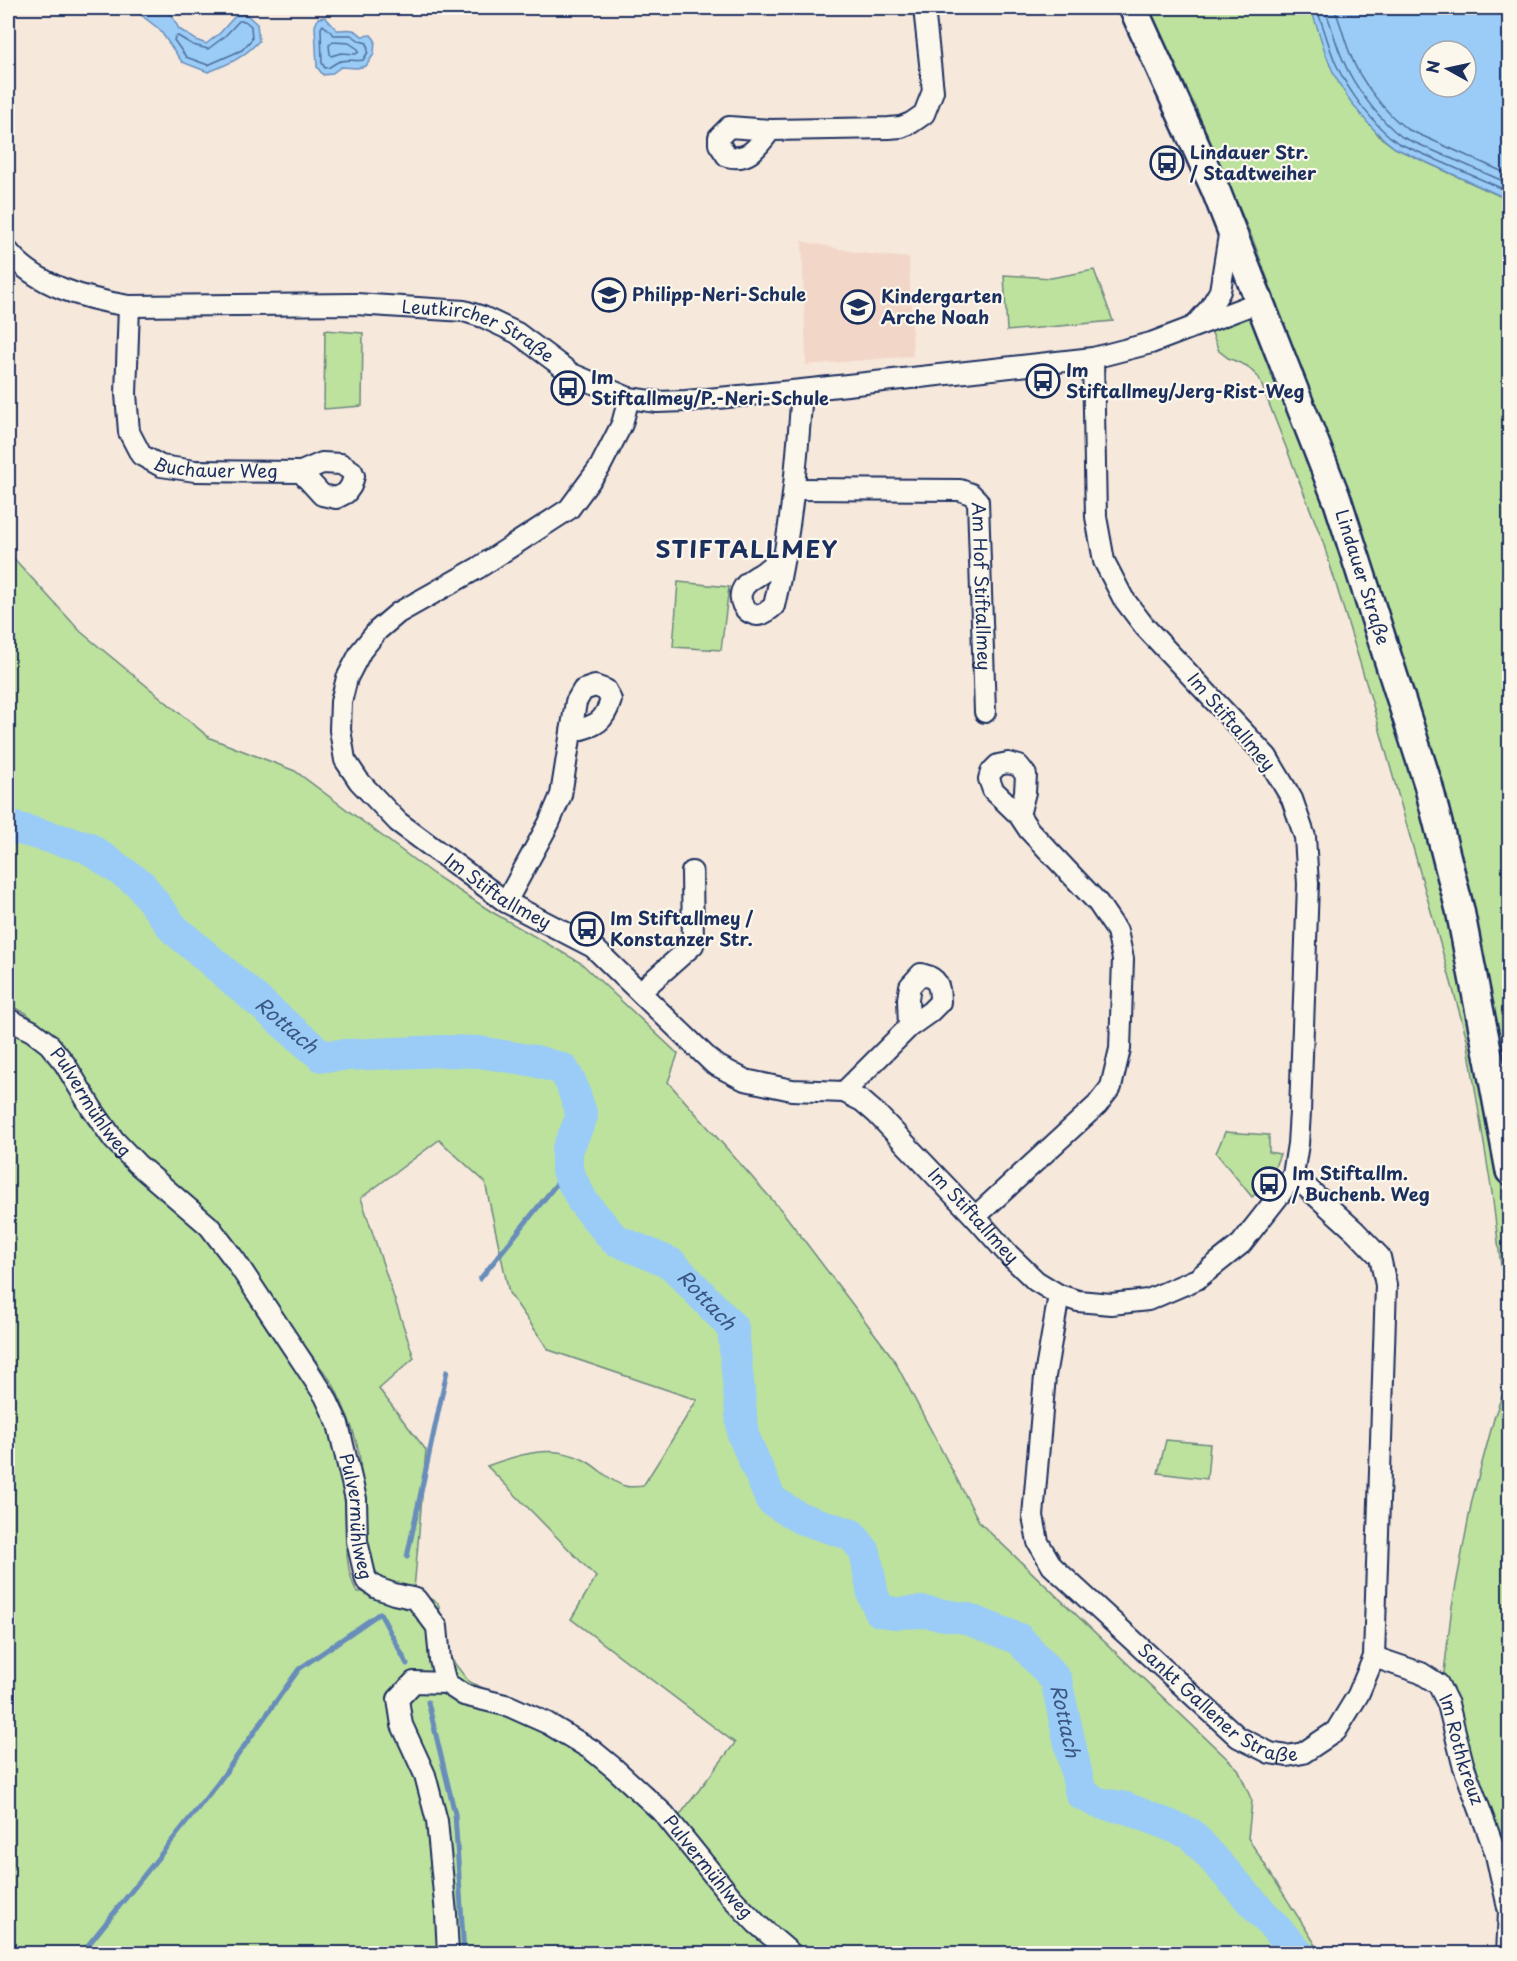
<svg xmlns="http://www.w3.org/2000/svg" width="1517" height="1961" viewBox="0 0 1517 1961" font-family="'Playpen Sans',sans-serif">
<rect width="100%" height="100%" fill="#f7e8dc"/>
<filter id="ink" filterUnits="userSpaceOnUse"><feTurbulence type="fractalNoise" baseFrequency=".0167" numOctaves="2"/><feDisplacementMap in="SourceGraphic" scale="12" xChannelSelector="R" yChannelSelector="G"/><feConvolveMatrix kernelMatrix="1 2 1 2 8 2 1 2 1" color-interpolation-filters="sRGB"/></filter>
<g filter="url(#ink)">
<path fill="#f2d7c8" d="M802,241L860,253L909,258L913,356L806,365Z"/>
<g fill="#bde29d" stroke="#6c887e" stroke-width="1.5">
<path d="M1149,8H1310L1366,119L1380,137L1395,148L1502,197L1509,198V1125L1349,498L1253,240L1195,106Z"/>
<path d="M1094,270L1113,321L1007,331L1004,275L1051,278Z"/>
<path d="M1251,314L1281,388L1324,508L1418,787L1487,1086L1509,1219V1331L1492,1193L1467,1039L1372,702L1323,542L1259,378L1247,366L1228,358L1219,351L1210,328Z"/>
<path d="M325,330L363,333L362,406L324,409Z"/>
<path d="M8,552L81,632L210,738L295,771L433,874L492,912L581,963L678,1054L668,1082L782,1211L893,1358L980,1523L1238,1769L1252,1801L1248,1838L1321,1953H798L760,1921L676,1820L735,1743L571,1619L596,1577L487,1466C520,1454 553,1443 586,1461C599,1468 610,1482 625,1486C630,1488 638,1486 643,1486L697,1400L549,1350L509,1293L485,1182L439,1140L361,1198L414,1358L379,1389L426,1450L414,1590L438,1603L449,1656L469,1682L513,1701L611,1771L786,1953H8V1025L30,1036L204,1230L318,1398C332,1430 340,1462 344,1496C348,1527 342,1564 357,1592L410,1590C404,1589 393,1588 388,1585C356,1563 365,1488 359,1453C354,1429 344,1407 333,1384L213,1222L120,1135L54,1039L26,1013L8,1005Z"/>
<path d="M678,582L729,587L721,650L673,647Z"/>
<path d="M1225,1132L1269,1135V1152L1280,1154L1268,1184L1252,1197L1216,1153Z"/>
<path d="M1509,1377V1899L1443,1681L1452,1606L1472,1500L1495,1415Z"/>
<path d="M1166,1440L1210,1444L1207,1479L1158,1473Z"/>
</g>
<g fill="#9accf7" stroke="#678dba" stroke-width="1.5" fill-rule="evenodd">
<path d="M132,8H168L179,29L196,40L206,44L220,33L236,15H247L257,24L259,41C243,58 229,64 208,72L182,62L159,29Z"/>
<path d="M1310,8H1509V198L1503,197L1395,148C1371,131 1341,93 1330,65C1322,46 1318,26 1310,8ZM1430,51H1466V87H1430Z"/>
<path d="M325,17L337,30C348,30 353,27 362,36L371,35L375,40L374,54L366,66L357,68L341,67L331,74L323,75L317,67L315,26L318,18Z"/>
</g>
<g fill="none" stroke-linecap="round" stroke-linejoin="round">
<g stroke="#4e6e9b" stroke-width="1.5">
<path d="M1316,8C1324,26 1328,46 1336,64C1348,91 1375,127 1398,143L1510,192"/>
<path d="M1324,8C1332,25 1335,43 1343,60C1353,85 1380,121 1402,137L1510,184"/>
<path d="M1334,8C1341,23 1344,40 1351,56C1359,79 1387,115 1407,129L1510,175"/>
<path d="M239,21H245L251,26L252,39L242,50L208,65L186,57L174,40L175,37L178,36L193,45L208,49L224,37Z"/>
<path d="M323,25L334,35H351L360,41L367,43L368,52L363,60C355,62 346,58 338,62C332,64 332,68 325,68L322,63L321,28Z"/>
<path d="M333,42L349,43L358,49L359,52L356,54L341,53L331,56L330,54L329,45Z"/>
</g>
<g stroke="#678dba" stroke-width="5">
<path d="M480,1279L567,1171"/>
<path d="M407,1557L447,1371"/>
<path d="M428,1702L455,1814L464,1954"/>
<path d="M81,1954L218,1783L299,1669L380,1613L407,1664"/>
</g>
<path stroke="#9accf7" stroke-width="32" id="s1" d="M8,826L87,847L140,884L174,929L322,1056L444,1051L479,1052L535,1061L563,1069L571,1083L582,1116L567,1151V1171L583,1202L614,1239L672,1264L733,1328L743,1435L771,1500L800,1518L852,1535L865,1552L873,1595L880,1611L896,1613L925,1612L965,1618L1019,1639L1056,1680L1081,1794L1099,1803L1126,1808L1191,1834L1299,1954"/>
<g stroke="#1b2f5e" stroke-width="24">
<g id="minor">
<path d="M771,130C757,146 750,162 727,156L719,144V137L729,127L771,130L889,128L901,127L911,123L924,114L933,91L924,8"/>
<path id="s2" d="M8,251C36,286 86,299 129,306L356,304L464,311L483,317L517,333L572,374L629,398L657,402L686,401L802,390L1093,358L1151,343L1259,302"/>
<path id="s3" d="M129,306L126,394L129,432L141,455L161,466L195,471L301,472L322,463L341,464L352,471L354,476L351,486L346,493L336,498L322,495L301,472"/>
<path d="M1195,325L1210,308L1220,291L1230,229"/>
<path id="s4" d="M629,398L622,424L600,467L569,509L478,568L398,613L378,630L361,651L347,678L341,702L340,730L345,760L359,781L398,822L506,902L593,947L714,1064L745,1080L792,1090L844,1092L862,1101L877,1114L975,1217L1009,1255L1036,1281L1059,1295L1078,1301L1111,1304L1148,1300L1197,1279L1241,1244L1281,1193L1293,1175L1298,1144L1300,1112L1308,884L1305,837L1292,799L1267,757L1145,627L1123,598L1104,561L1096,517L1093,358"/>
<path id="s5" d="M795,489L960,490L971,494L978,501L985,712"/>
<path d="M785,555C779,560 773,565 766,570C759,576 749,579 744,587C736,598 743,613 758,615C764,615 770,609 774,606C791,534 797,463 802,390"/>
<path d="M595,686L606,690L611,700C603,725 595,725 571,732L576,702L583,690Z"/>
<path d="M506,902L549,823L561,795L571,732"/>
<path d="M640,992L693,945L692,872"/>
<path id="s6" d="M8,1019L32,1031L49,1044L65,1064L92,1109L114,1140L137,1164L209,1226L235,1260L325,1396L338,1424L356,1499L357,1541L366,1580L377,1588L394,1594L416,1599L437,1627L440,1660L446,1683L464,1695L509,1706L547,1723L592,1750L614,1768L664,1814L732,1898L757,1924L792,1954"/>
<path d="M844,1092L909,1027L930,1012L940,1002C940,985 938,978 921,974L910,986L908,999L909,1027"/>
<path d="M975,1217L1097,1105L1111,1087L1120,1049L1123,959L1117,931L1098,903L1029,830L1019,815L993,790L989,779L991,772L998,765L1008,763L1019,766L1026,775L1025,792L1019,815"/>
<path id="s7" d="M1059,1295L1045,1376L1033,1516L1038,1542L1052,1566L1238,1737L1270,1753L1287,1756L1303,1753L1336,1731L1358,1695L1374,1657L1386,1285L1380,1257L1355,1231L1293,1175"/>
<path id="s8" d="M1374,1657L1421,1673L1438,1684L1448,1704L1463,1764L1495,1851L1509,1911L1507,1954"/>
<path d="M446,1683L414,1682L398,1699L402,1725L425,1775L437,1821L446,1914L448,1954"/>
</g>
</g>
<g stroke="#1b2f5e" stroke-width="32">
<g id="secondary">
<path id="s9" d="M1133,8L1216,191L1338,502L1428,784L1460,910L1494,1085L1510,1171"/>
</g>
</g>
<use href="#minor" stroke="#fbf7ec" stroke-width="20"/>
<use href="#secondary" stroke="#fbf7ec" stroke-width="27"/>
</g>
</g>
<defs>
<g id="bus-ring" transform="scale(1.725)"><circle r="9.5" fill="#fbf7ec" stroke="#1b2f5e" stroke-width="1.5"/><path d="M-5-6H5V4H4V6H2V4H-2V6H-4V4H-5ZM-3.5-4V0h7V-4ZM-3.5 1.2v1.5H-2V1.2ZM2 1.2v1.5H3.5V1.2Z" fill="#1b2f5e"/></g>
<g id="school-ring" transform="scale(1.725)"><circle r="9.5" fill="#fbf7ec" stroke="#1b2f5e" stroke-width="1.5"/><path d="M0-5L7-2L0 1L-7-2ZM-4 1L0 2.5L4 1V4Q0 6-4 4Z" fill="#1b2f5e"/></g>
</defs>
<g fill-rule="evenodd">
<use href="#bus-ring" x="1167" y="163"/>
<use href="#school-ring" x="609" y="295"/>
<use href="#school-ring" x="858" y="307"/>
<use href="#bus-ring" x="1043" y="381"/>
<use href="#bus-ring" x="568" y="388"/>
<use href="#bus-ring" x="587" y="929"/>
<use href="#bus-ring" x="1269" y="1184"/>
</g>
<g text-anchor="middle" stroke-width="4.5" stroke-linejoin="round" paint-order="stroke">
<g font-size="18" font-weight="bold" fill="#1b2f5e" stroke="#fbf7ec" text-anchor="start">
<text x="1190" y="159">Lindauer Str.<tspan x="1190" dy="21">/ Stadtweiher</tspan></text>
<text x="632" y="301">Philipp-Neri-Schule</text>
<text x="881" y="303">Kindergarten<tspan x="881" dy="21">Arche Noah</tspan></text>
<text x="1066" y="377">Im<tspan x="1066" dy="21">Stiftallmey/Jerg-Rist-Weg</tspan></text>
<text x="591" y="384">Im<tspan x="591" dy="21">Stiftallmey/P.-Neri-Schule</tspan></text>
<text x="610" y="925">Im Stiftallmey /<tspan x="610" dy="21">Konstanzer Str.</tspan></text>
<text x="1292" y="1180">Im Stiftallm.<tspan x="1292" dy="21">/ Buchenb. Weg</tspan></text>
</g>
<g font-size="18" fill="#1b2f5e" stroke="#fbf7ec">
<text dy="6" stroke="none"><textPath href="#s2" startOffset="490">Leutkircher Straße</textPath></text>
<text dy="6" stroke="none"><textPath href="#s3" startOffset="230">Buchauer Weg</textPath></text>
<text dy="6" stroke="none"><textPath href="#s9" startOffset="614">Lindauer Straße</textPath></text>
<text dy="6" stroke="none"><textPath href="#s5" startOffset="272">Am Hof Stiftallmey</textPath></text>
<text transform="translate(1231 722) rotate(49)" y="6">Im Stiftallmey</text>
<text dy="6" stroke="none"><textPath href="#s4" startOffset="698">Im Stiftallmey</textPath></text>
<text dy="6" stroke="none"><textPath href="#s6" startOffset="120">Pulvermühlweg</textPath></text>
<text dy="6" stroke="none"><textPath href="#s4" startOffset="1292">Im Stiftallmey</textPath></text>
<text dy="6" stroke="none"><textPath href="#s6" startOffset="624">Pulvermühlweg</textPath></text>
<text dy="6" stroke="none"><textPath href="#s7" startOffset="495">Sankt Gallener Straße</textPath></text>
<text dy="6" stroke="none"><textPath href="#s8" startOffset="140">Im Rothkreuz</textPath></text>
<text dy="6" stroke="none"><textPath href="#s6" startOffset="1162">Pulvermühlweg</textPath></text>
</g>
<g font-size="20" font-style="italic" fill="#3b5684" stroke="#fbf7ec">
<text dy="7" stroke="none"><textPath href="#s1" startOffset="351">Rottach</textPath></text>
<text dy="7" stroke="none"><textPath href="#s1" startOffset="946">Rottach</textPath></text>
<text dy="7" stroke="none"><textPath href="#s1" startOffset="1575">Rottach</textPath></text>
</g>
<g font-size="24" font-weight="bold" letter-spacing="1.5" fill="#1b2f5e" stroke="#fbf7ec">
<text x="747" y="558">STIFTALLMEY</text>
</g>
</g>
<rect width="1517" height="1961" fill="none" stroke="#fbf7ec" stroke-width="30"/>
<rect x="15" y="15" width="1487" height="1931" fill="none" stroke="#1b2f5e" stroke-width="2" filter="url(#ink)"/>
<g transform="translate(1448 69) rotate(278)"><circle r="28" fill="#fbf7ec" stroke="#a1a7b3" stroke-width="1.5"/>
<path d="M0-4.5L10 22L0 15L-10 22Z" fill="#1b2f5e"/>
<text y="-9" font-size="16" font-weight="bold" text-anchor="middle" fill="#1b2f5e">N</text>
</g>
</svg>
